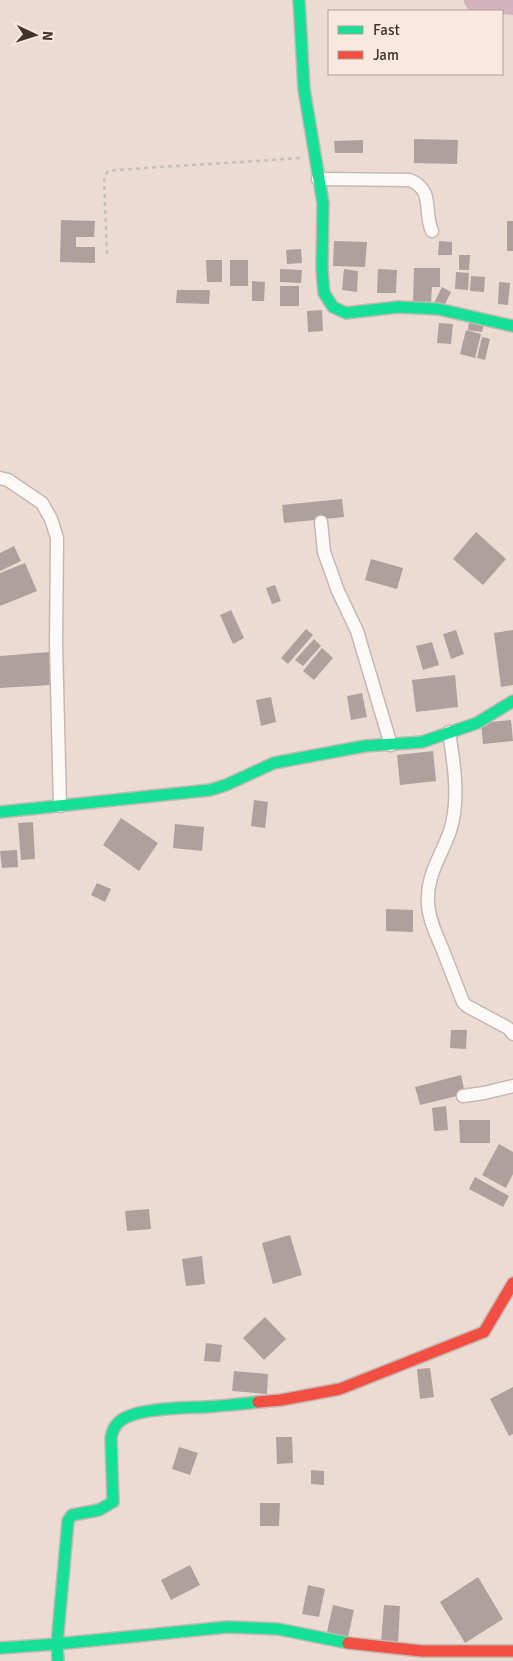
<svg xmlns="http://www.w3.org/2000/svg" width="513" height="1661" viewBox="0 0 513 1661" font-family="Signika,sans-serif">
<rect width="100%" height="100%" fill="#ecdbd2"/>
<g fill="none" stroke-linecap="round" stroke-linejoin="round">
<path stroke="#d3b3be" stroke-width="24" d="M476,0L513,3"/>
</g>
<g fill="#aea09c">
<path d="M414,139L458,140L457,164L414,163Z"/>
<path d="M363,140V153H335L334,141Z"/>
<path d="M61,220L95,221L94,237H76V247H95V263L60,262Z"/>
<rect x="507" y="221" width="6" height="30"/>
<path d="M334,241L367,242L365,267L333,266Z"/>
<path d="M439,241L452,242V255H438Z"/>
<path d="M301,249L302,263L287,264L286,250Z"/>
<path d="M459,255H470L469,270H459Z"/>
<path d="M206,260H222V282H207Z"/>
<rect x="230" y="260" width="18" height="26"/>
<path d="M414,268H440V287H432L431,303L413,302Z"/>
<path d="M280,269L302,270L301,283L280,282Z"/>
<path d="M344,269L358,271L357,292L342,290Z"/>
<path d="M378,269L397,270L396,293H377Z"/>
<path d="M456,272L469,273L468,290L455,289Z"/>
<path d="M471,276L485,277L484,292L470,291Z"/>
<path d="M252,281L265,282L264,301H252Z"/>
<path d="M499,282L510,283L508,305L498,304Z"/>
<rect x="280" y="286" width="19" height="20"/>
<path d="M442,287L451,292L443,308L434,303Z"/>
<path d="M177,290H210L209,304L176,303Z"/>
<path d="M322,310L323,331L308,332L307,311Z"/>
<path d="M469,321L484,324L482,332L468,330Z"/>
<path d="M439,323L453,324L451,344L437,343Z"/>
<path d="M466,330L481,334L475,358L460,354Z"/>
<path d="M482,337L490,339L485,360L477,358Z"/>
<path d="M342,499L344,517L284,523L282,505Z"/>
<path d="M476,532L506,559L483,585L453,559Z"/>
<path d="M14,546L21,561L0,571V553Z"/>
<path d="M371,559L403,568L397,589L365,580Z"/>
<path d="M25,563L37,591L0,606V573Z"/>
<path d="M275,585L281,601L272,604L266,588Z"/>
<path d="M231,610L244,638L233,644L220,615Z"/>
<path d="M306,629L313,635L288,664L281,658Z"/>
<path d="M456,630L464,654L451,659L443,634Z"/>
<path d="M513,630V685L501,687L494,633Z"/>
<path d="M314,639L321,646L303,666L295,660Z"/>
<path d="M432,642L439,665L423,670L416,646Z"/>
<path d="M322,648L333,658L314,680L303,671Z"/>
<path d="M49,652L51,685L0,688V656Z"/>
<path d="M455,675L458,707L416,712L412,680Z"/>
<path d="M362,693L367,717L351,720L347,696Z"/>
<path d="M271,697L276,722L261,726L256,700Z"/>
<path d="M511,720L513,741L483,744L481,723Z"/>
<path d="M433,751L436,781L400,785L397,755Z"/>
<path d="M254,800L268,802L265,828L251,826Z"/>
<path d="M121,818L158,843L139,871L103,845Z"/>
<path d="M33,822L35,859L21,860L18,823Z"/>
<path d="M175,824L204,827L202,851L173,848Z"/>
<path d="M17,850L18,867L2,868L0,851Z"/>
<path d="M97,883L111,889L105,902L91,895Z"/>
<path d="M386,909L413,910V932L386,931Z"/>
<path d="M451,1030H467L466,1049L450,1048Z"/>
<path d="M461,1075L465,1094L420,1105L415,1087Z"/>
<path d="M446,1106L448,1130L434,1131L432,1108Z"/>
<path d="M459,1120H490V1143H460Z"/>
<path d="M499,1144L513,1152V1174L506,1188L482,1175Z"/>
<path d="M475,1177L509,1196L503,1207L469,1189Z"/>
<path d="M149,1209L151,1229L127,1231L125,1211Z"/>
<path d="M290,1235L302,1275L273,1284L262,1243Z"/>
<path d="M202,1256L205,1284L186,1286L182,1259Z"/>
<path d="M265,1317L286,1339L264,1360L243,1338Z"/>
<path d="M206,1343L222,1345L220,1362L204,1361Z"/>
<path d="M430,1368L434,1397L420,1399L417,1369Z"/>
<path d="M234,1371L268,1374L267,1394L232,1391Z"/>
<path d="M513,1387V1434L509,1436L490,1399Z"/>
<path d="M276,1437H292L293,1463L277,1464Z"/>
<path d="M179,1447L198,1453L190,1475L172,1469Z"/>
<path d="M311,1470L324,1471V1485L311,1484Z"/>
<path d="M260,1503H280L279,1526H260Z"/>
<path d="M190,1565L200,1585L171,1600L161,1580Z"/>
<path d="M478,1577L503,1619L465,1643L440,1602Z"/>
<path d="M308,1585L325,1589L319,1617L302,1614Z"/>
<path d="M333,1605L354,1610L348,1637L327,1632Z"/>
<path d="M384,1605L400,1606L398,1643L381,1642Z"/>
</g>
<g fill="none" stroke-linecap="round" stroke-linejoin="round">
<g stroke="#c5b8b1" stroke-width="15">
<g id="street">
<path d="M318,179L410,180C435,191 423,211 432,231"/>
<path d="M0,478L8,480L42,503L51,519L57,538L56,643L60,806"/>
<path d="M321,522L324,552L338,591L357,631L391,745"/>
<path d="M449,732C454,764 460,800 450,831C441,857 426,875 428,904C429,919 436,934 442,948C449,966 456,984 463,1002L467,1006L508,1028L513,1034"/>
<path d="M463,1096L484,1093L513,1086"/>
</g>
</g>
<g stroke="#c5b8b1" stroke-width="14">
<g id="fast">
<path d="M299,0L304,89L323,203L322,269L324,293L333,307L346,313L398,307L438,309L513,326"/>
<path d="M0,812L210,790L226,785L274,763L365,746L422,742L477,723L513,701"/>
<path d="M0,1648L57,1644L68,1521L72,1515L99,1510L113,1502L111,1438C112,1431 114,1426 120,1421C136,1408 183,1408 204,1407C222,1406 240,1404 258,1402"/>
<path d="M58,1661L57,1644L228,1627L278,1629L348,1643"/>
</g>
</g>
<g stroke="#c5b8b1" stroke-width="14">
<g id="jam">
<path d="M258,1402L281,1400L340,1389L484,1332L513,1283"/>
<path d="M348,1643L422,1651H513"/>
</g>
</g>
<path stroke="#c5c0bb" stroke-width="2.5" stroke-dasharray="4 4" stroke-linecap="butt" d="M107,254L104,180L107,172L115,170L301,158"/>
<use href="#street" stroke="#fcfaf8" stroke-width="12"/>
<use href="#fast" stroke="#16e098" stroke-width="11"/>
<use href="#jam" stroke="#f24e42" stroke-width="11"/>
</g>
<rect x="328" y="10" width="175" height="65" fill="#fae8de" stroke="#b0a097"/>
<rect x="338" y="26" width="25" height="8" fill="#16e098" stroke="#b0a097"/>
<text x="373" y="35" font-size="15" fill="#40342d">Fast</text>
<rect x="338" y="51" width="25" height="8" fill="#f24e42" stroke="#b0a097"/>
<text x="373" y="60" font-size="15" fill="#40342d">Jam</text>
<g transform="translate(35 35) rotate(94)" stroke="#fae8de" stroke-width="4" paint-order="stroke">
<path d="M0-4L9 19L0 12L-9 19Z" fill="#40342d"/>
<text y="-8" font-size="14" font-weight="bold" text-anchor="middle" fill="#40342d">N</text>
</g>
</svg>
